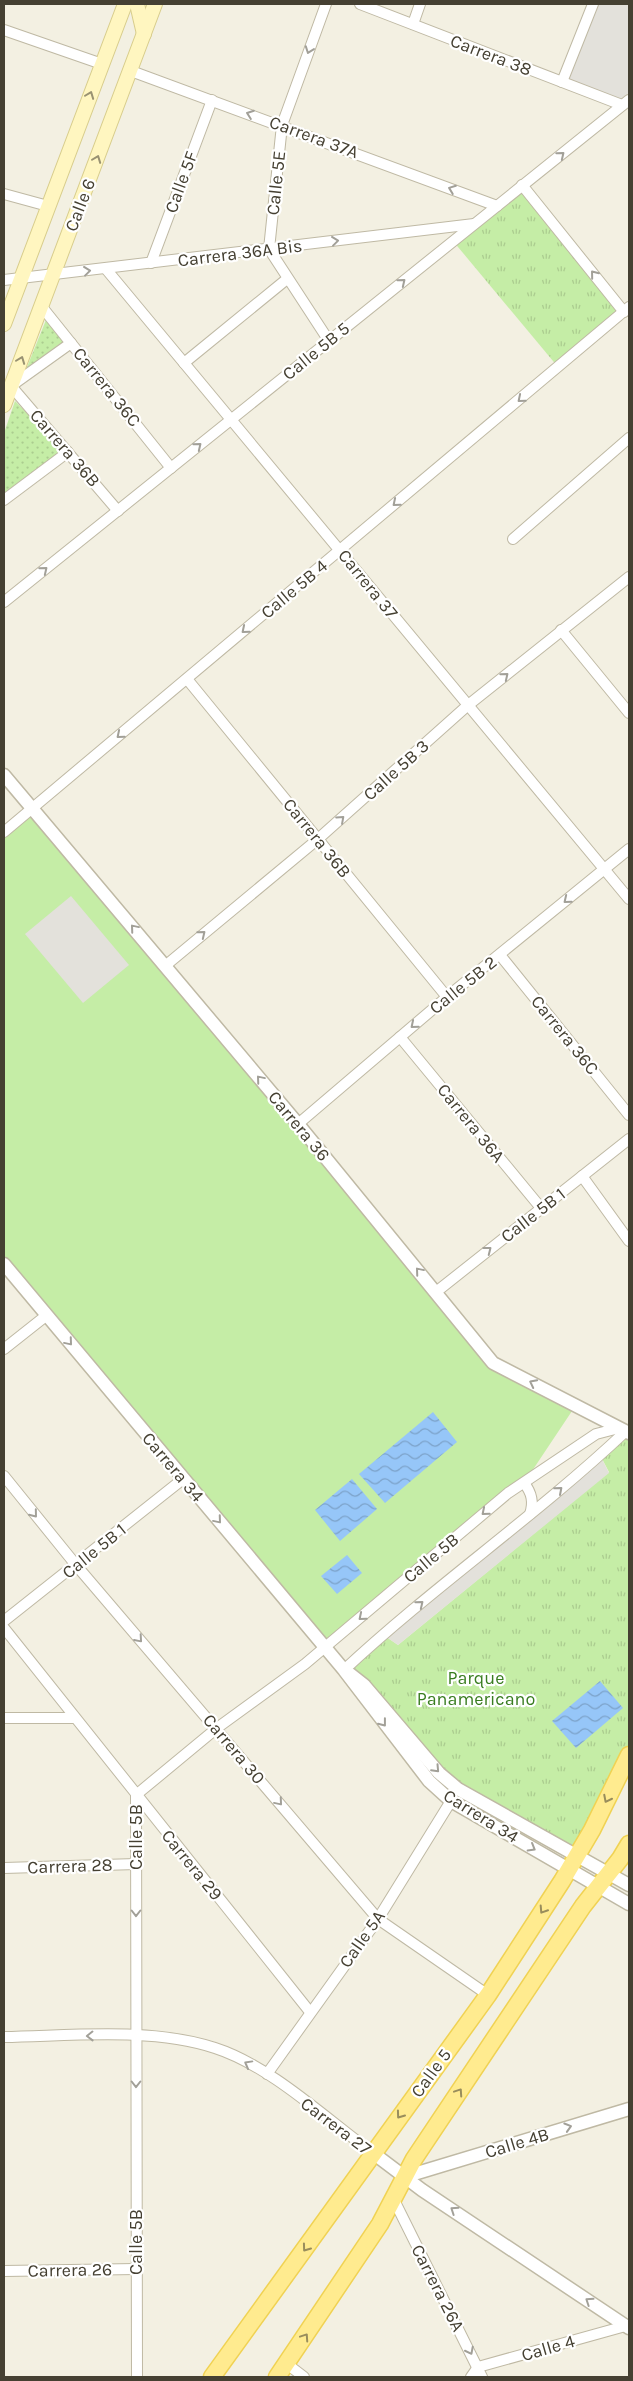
<svg xmlns="http://www.w3.org/2000/svg" width="633" height="2381" viewBox="0 0 633 2381" font-family="Karla,sans-serif">
<defs>
<pattern id="grass-dots" width="8" height="8" patternUnits="userSpaceOnUse" patternTransform="scale(1.25)"><rect width="8" height="8" fill="#c5eda6"/><path d="M2 2h.1M6 6h.1" fill="none" stroke="#abcc8f" stroke-width="1.8" stroke-linecap="round"/></pattern>
<pattern id="park-tufts" width="24" height="20" patternUnits="userSpaceOnUse" patternTransform="scale(1.25)"><rect width="24" height="20" fill="#c5eda6"/><path d="M3 7l-1-3M5 7V3M7 7l1-3M15 17l-1-3M17 17v-4M19 17l1-3" fill="none" stroke="#abcc8f"/></pattern>
<pattern id="water-waves" width="16" height="10" patternUnits="userSpaceOnUse" patternTransform="scale(1.25)"><rect width="16" height="10" fill="#96c6f8"/><path d="M0 5q4-4 8 0t8 0" fill="none" stroke="#7ca2c9"/></pattern>
</defs>
<rect width="100%" height="100%" fill="#f3f0e2"/>
<g fill="url(#grass-dots)">
<path d="M48,315L68,343L25,372Z"/>
<path d="M15,401L65,451L4,493V433Z"/>
</g>
<g fill="url(#park-tufts)">
<path d="M522,185L624,312L558,367L453,241Z"/>
<path d="M629,1433V1755L577,1855L458,1789L344,1670L382,1634L398,1645L609,1472L600,1455Z"/>
</g>
<path fill="#c5eda6" d="M33,808L493,1362L576,1405L524,1483L325,1649L4,1264V832Z"/>
<g fill="#e3e1db">
<path d="M583,4H629V100L622,105L562,82L591,7Z"/>
<path d="M71,896L129,965L83,1003L25,934Z"/>
<path d="M600,1455L609,1473L398,1645L382,1634Z"/>
</g>
<g fill="url(#water-waves)">
<path d="M433,1412L457,1442L385,1503L359,1474Z"/>
<path d="M352,1479L377,1509L340,1541L315,1510Z"/>
<path d="M347,1555L362,1573L337,1594L321,1576Z"/>
<path d="M600,1681L623,1708L576,1748L552,1721Z"/>
</g>
<g fill="none" stroke-linecap="round" stroke-linejoin="round">
<g stroke="#bfb9a4" stroke-width="12">
<g id="minor">
<path d="M326,4L282,125L269,249L329,341"/>
<path d="M360,4L622,105"/>
<path d="M413,24L420,4"/>
<path d="M4,30L102,64"/>
<path d="M131,71L497,206"/>
<path d="M562,82L593,4"/>
<path d="M522,185L624,312"/>
<path d="M4,194L48,206"/>
<path d="M151,263L212,100"/>
<path d="M106,269C281,479 454,690 629,899"/>
<path d="M4,280L474,224"/>
<path d="M42,307L171,468"/>
<path d="M71,343L11,386L118,511"/>
<path d="M184,363L287,279"/>
<path d="M4,500L68,452"/>
<path d="M513,539L629,438"/>
<path d="M4,602L629,100"/>
<path d="M561,630L629,713"/>
<path d="M187,679L447,997"/>
<path d="M4,832L629,307"/>
<path d="M500,955L629,1115"/>
<path d="M165,966L318,839L467,706L629,577"/>
<path d="M400,1037L541,1208"/>
<path d="M298,1124L447,997L629,849"/>
<path d="M582,1176L629,1241"/>
<path d="M436,1292L629,1139"/>
<path d="M4,1349L47,1315"/>
<path d="M4,1476L76,1565L378,1919L488,1995"/>
<path d="M524,1483C532,1493 534,1502 530,1514"/>
<path d="M4,1621L183,1479"/>
<path d="M4,1628L310,2012"/>
<path d="M344,1670C434,1586 536,1516 626,1431"/>
<path d="M4,1718H74"/>
<path d="M4,1868L136,1864"/>
<path d="M4,2037C71,2036 151,2027 215,2048C271,2066 326,2119 373,2153"/>
<path d="M267,2074L378,1919L451,1801"/>
<path d="M393,2198L482,2377"/>
<path d="M4,2271L136,2269"/>
<path d="M287,2364L304,2377"/>
<path d="M137,2377L136,1795L217,1728L305,1664L508,1493L596,1434L619,1428"/>
<path d="M471,2377L478,2367L629,2325"/>
</g>
</g>
<g stroke="#bfb9a4" stroke-width="15">
<g id="tertiary">
<path d="M4,775L298,1124L493,1363L629,1433"/>
<path d="M4,1264L344,1670L429,1781L451,1801L629,1904"/>
<path d="M350,1674L364,1685L439,1773L458,1789L629,1885"/>
<path d="M373,2153L422,2190L629,2328"/>
<path d="M404,2177L629,2109"/>
</g>
</g>
<g stroke="#d8cd8c" stroke-width="16">
<g id="secondary">
<path d="M137,4L144,34"/>
<path d="M4,324L125,4"/>
<path d="M4,405L155,4"/>
</g>
</g>
<g stroke="#f0d253" stroke-width="19">
<g id="primary">
<path d="M212,2377L488,1995L562,1881L592,1830L629,1755"/>
<path d="M277,2377L380,2224L414,2159L583,1906L620,1859L629,1844"/>
</g>
</g>
<use href="#minor" stroke="#fff" stroke-width="10"/>
<use href="#tertiary" stroke="#fff" stroke-width="12"/>
<use href="#secondary" stroke="#fff6c0" stroke-width="14"/>
<use href="#primary" stroke="#ffeb8f" stroke-width="16"/>
</g>
<defs><path id="oneway-chevron" d="M-2-3.5L2.5 0L-2 3.5" fill="none" stroke-width="1.6" stroke-linecap="round" stroke-linejoin="round" transform="scale(1.25)"/></defs>
<g stroke="#a2a098">
<use href="#oneway-chevron" transform="translate(309 50) rotate(110)"/>
<use href="#oneway-chevron" transform="translate(250 114) rotate(-160)"/>
<use href="#oneway-chevron" transform="translate(561 155) rotate(-39)"/>
<use href="#oneway-chevron" transform="translate(452 189) rotate(-159)"/>
<use href="#oneway-chevron" transform="translate(335 241) rotate(-7)"/>
<use href="#oneway-chevron" transform="translate(87 271) rotate(-7)"/>
<use href="#oneway-chevron" transform="translate(594 274) rotate(-129)"/>
<use href="#oneway-chevron" transform="translate(402 282) rotate(-39)"/>
<use href="#oneway-chevron" transform="translate(521 399) rotate(140)"/>
<use href="#oneway-chevron" transform="translate(198 446) rotate(-39)"/>
<use href="#oneway-chevron" transform="translate(396 503) rotate(140)"/>
<use href="#oneway-chevron" transform="translate(44 570) rotate(-39)"/>
<use href="#oneway-chevron" transform="translate(245 630) rotate(140)"/>
<use href="#oneway-chevron" transform="translate(505 676) rotate(-39)"/>
<use href="#oneway-chevron" transform="translate(120 735) rotate(140)"/>
<use href="#oneway-chevron" transform="translate(341 819) rotate(-42)"/>
<use href="#oneway-chevron" transform="translate(567 900) rotate(141)"/>
<use href="#oneway-chevron" transform="translate(134 928) rotate(-130)"/>
<use href="#oneway-chevron" transform="translate(202 934) rotate(-39)"/>
<use href="#oneway-chevron" transform="translate(414 1025) rotate(140)"/>
<use href="#oneway-chevron" transform="translate(260 1079) rotate(-130)"/>
<use href="#oneway-chevron" transform="translate(488 1250) rotate(-38)"/>
<use href="#oneway-chevron" transform="translate(419 1271) rotate(-130)"/>
<use href="#oneway-chevron" transform="translate(69 1342) rotate(50)"/>
<use href="#oneway-chevron" transform="translate(533 1383) rotate(-153)"/>
<use href="#oneway-chevron" transform="translate(559 1490) rotate(-41)"/>
<use href="#oneway-chevron" transform="translate(485 1512) rotate(140)"/>
<use href="#oneway-chevron" transform="translate(34 1514) rotate(51)"/>
<use href="#oneway-chevron" transform="translate(218 1520) rotate(50)"/>
<use href="#oneway-chevron" transform="translate(420 1604) rotate(-39)"/>
<use href="#oneway-chevron" transform="translate(362 1617) rotate(140)"/>
<use href="#oneway-chevron" transform="translate(139 1639) rotate(49)"/>
<use href="#oneway-chevron" transform="translate(383 1723) rotate(52)"/>
<use href="#oneway-chevron" transform="translate(436 1769) rotate(47)"/>
<use href="#oneway-chevron" transform="translate(279 1802) rotate(50)"/>
<use href="#oneway-chevron" transform="translate(532 1848) rotate(30)"/>
<use href="#oneway-chevron" transform="translate(136 1913) rotate(90)"/>
<use href="#oneway-chevron" transform="translate(90 2036) rotate(179)"/>
<use href="#oneway-chevron" transform="translate(248 2064) rotate(-151)"/>
<use href="#oneway-chevron" transform="translate(136 2084) rotate(90)"/>
<use href="#oneway-chevron" transform="translate(568 2127) rotate(-17)"/>
<use href="#oneway-chevron" transform="translate(454 2210) rotate(-146)"/>
<use href="#oneway-chevron" transform="translate(589 2301) rotate(-146)"/>
<use href="#oneway-chevron" transform="translate(470 2351) rotate(63)"/>
</g>
<g stroke="#999272">
<use href="#oneway-chevron" transform="translate(90 95) rotate(-69)"/>
<use href="#oneway-chevron" transform="translate(97 159) rotate(-69)"/>
<use href="#oneway-chevron" transform="translate(21 360) rotate(-69)"/>
</g>
<g stroke="#998d5c">
<use href="#oneway-chevron" transform="translate(607 1799) rotate(117)"/>
<use href="#oneway-chevron" transform="translate(543 1910) rotate(123)"/>
<use href="#oneway-chevron" transform="translate(459 2092) rotate(-56)"/>
<use href="#oneway-chevron" transform="translate(400 2115) rotate(126)"/>
<use href="#oneway-chevron" transform="translate(306 2248) rotate(126)"/>
<use href="#oneway-chevron" transform="translate(305 2337) rotate(-56)"/>
</g>
<g text-anchor="middle" stroke-width="4.5" stroke-linejoin="round" paint-order="stroke">
<g font-size="18" fill="#454032" stroke="#fff">
<text transform="translate(491 55) rotate(21)" y="6">Carrera 38</text>
<text transform="translate(314 137) rotate(20)" y="6">Carrera 37A</text>
<text transform="translate(181 182) rotate(-70)" y="6">Calle 5F</text>
<text transform="translate(276 183) rotate(-84)" y="6">Calle 5E</text>
<text transform="translate(80 205) rotate(-69)" y="6">Calle 6</text>
<text transform="translate(240 253) rotate(-7)" y="6">Carrera 36A Bis</text>
<text transform="translate(316 351) rotate(-39)" y="6">Calle 5B 5</text>
<text transform="translate(107 387) rotate(51)" y="6">Carrera 36C</text>
<text transform="translate(65 448) rotate(49)" y="6">Carrera 36B</text>
<text transform="translate(368 584) rotate(51)" y="6">Carrera 37</text>
<text transform="translate(294 589) rotate(-40)" y="6">Calle 5B 4</text>
<text transform="translate(396 770) rotate(-42)" y="6">Calle 5B 3</text>
<text transform="translate(317 838) rotate(51)" y="6">Carrera 36B</text>
<text transform="translate(463 985) rotate(-39)" y="6">Calle 5B 2</text>
<text transform="translate(565 1035) rotate(51)" y="6">Carrera 36C</text>
<text transform="translate(471 1123) rotate(51)" y="6">Carrera 36A</text>
<text transform="translate(299 1126) rotate(50)" y="6">Carrera 36</text>
<text transform="translate(533 1215) rotate(-38)" y="6">Calle 5B 1</text>
<text transform="translate(173 1467) rotate(50)" y="6">Carrera 34</text>
<text transform="translate(94 1551) rotate(-39)" y="6">Calle 5B 1</text>
<text transform="translate(431 1558) rotate(-40)" y="6">Calle 5B</text>
<text transform="translate(234 1749) rotate(50)" y="6">Carrera 30</text>
<text transform="translate(481 1816) rotate(32)" y="6">Carrera 34</text>
<text transform="translate(136 1837) rotate(-90)" y="6">Calle 5B</text>
<text transform="translate(192 1865) rotate(51)" y="6">Carrera 29</text>
<text transform="translate(70 1866) rotate(-2)" y="6">Carrera 28</text>
<text transform="translate(362 1939) rotate(-55)" y="6">Calle 5A</text>
<text transform="translate(431 2073) rotate(-54)" y="6">Calle 5</text>
<text transform="translate(336 2126) rotate(37)" y="6">Carrera 27</text>
<text transform="translate(517 2143) rotate(-17)" y="6">Calle 4B</text>
<text transform="translate(136 2242) rotate(-90)" y="6">Calle 5B</text>
<text transform="translate(70 2270) rotate(-1)" y="6">Carrera 26</text>
<text transform="translate(438 2288) rotate(63)" y="6">Carrera 26A</text>
<text transform="translate(548 2348) rotate(-16)" y="6">Calle 4</text>
</g>
<g font-size="18" fill="#397d20" stroke="#fff">
<text x="476" y="1684">Parque<tspan x="476" dy="21">Panamericano</tspan></text>
</g>
</g>
<rect width="633" height="2381" fill="none" stroke="#454032" stroke-width="10"/>
</svg>
